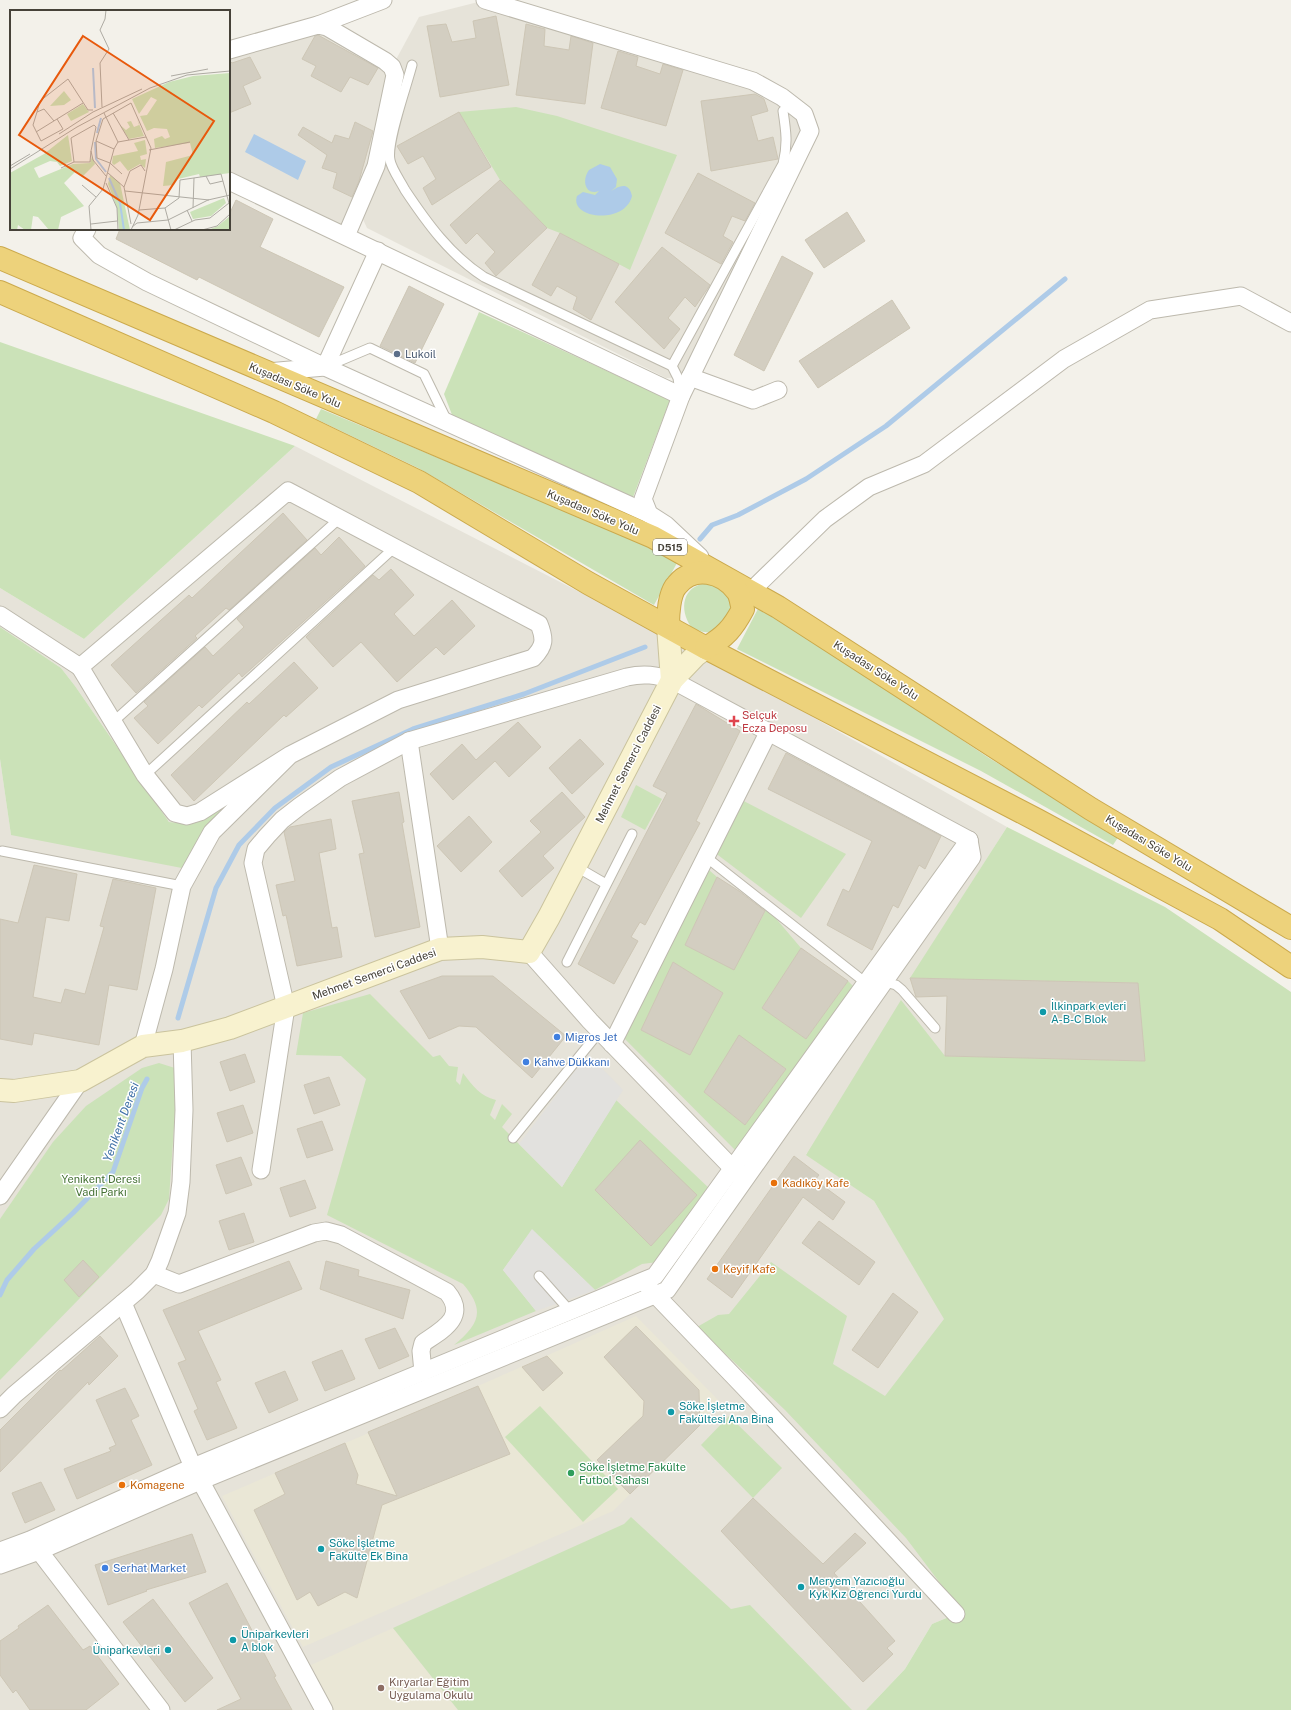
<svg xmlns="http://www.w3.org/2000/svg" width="1291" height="1710" viewBox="0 0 1291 1710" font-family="'Public Sans',sans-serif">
<rect width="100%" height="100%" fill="#f3f1ea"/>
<g fill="#e6e3d9">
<path d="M486,0L782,97L810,131L690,377L666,378L367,228L361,215L392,67L419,17Z"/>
<path d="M320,29L389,70L378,137L345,227L229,173V59Z"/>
<path d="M295,446L712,660L1007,827L911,978L1138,983L1145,1061L945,1056L806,1154L874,1201L945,1319L956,1614L932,1624L905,1669L866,1710H0V759L11,835L188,824L169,822L75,686L61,668L0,627V588L84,639Z"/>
</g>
<g fill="#eae7d6">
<path d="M636,1316L721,1403L613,1511L303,1647L222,1496L478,1386Z"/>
<path d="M393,1628L458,1710H334L311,1665Z"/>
</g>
<g fill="#cbe2b8" fill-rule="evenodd">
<path d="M516,107L557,116L677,155L630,270L560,233L547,228L500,180L459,112Z"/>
<path d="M479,312L670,400L632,500L454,420L444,394Z"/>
<path d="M0,342L295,446L84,639L0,588Z"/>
<path d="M321,409L647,545L677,563L654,605L418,468L316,419Z"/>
<path d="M707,583C728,587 738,603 724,621C720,627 716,631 709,632C703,633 697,630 691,627C679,609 682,586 707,583Z"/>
<path d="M760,605L989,758L1119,836L1113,845L981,771L737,649Z"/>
<path d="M0,627L61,668L75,686L169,822L188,824L245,794L187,869L11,835L0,759Z"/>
<path d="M636,785L662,799L645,830L621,817Z"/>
<path d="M736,797L846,854L801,918L710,849Z"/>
<path d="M1007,827L1165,907L1291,992V1710H866L905,1669L932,1624L956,1614L943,1587L906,1538L785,1410L697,1327L718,1315L729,1314L771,1262L847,1316L833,1364L885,1396L944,1319L874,1201L806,1155L901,1000L945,1056L1145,1061L1137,983L910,978Z"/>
<path d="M702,864L717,877L685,945L734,969L767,908L801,948L762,1008L806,1039L848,981L856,989L738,1153L618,1032ZM673,962L723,993L690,1054L641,1030ZM739,1036L786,1069L745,1125L704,1092Z"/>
<path d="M370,994L433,1057L440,1055L449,1066L458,1067L456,1081L460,1085L463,1073C473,1086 480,1096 496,1100L490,1115L495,1120L502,1104L512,1114L502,1127L562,1187L616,1100L711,1190L658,1262L642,1264L595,1290L532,1230L503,1270L536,1311L454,1345C479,1324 486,1311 463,1284L327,1215L366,1079L341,1056L296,1055L303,1013ZM640,1141L651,1246L595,1190Z"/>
<path d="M159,1063L178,1069L169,1199L161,1215L0,1380V1219L53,1142L86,1106L142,1068Z"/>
<path d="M540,1406L618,1489L583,1522L505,1437Z"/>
<path d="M729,1416L782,1468L753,1498L701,1445Z"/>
<path d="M631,1517L731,1609L750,1605L852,1710H458L393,1628L624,1524Z"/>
</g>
<g fill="#e2e1de">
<path d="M588,1054L623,1090L562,1187L519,1144Z"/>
<path d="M532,1229L595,1290L536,1311L503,1270Z"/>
</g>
<g fill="#aecbe8">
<path d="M254,134L306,161L298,180L245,152Z"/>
<path d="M600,164L610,167L617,179L616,187L611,191C619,186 629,181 632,196C625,225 569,219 577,196L583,192L595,195L599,191C586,196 581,181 589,170Z"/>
</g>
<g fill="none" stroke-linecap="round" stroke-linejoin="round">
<g stroke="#aecbe8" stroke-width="5">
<path d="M700,539L712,525L738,515L806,479L886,426L1065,279"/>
<path d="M178,1018L216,888L239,845L275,808L331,767L413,729L524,694L645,647"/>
<path d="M0,1295L7,1280L34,1249L73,1213L113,1172L142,1088L147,1079"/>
</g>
</g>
<g fill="#d3cec1" stroke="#cdc6b5">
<path d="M496,16L509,85L440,97L427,26L446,24L452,42L476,38L473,21Z"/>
<path d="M526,24L545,29L544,46L569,50L571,36L593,43L585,104L516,95Z"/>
<path d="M318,35L378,68L368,85L350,77L341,92L311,76L316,66L302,59L315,36Z"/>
<path d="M618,51L638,57L636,66L660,74L663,64L683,70L666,126L601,108Z"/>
<path d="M250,57L261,78L243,86L251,104L229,113V60L232,63Z"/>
<path d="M755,94L764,99L768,111L751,116L758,141L773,137L778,159L711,171L701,101Z"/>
<path d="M459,112L491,167L432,205L423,188L436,179L423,156L408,164L397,146Z"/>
<path d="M355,122L373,131L359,181L352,197L333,188L337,173L322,168L327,155L298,135L303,127L332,143L335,135L349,139Z"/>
<path d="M698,173L755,203L745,221L732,216L723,236L733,242L721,264L665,233Z"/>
<path d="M500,180L547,228L496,276L485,263L495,252L477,233L466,244L450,225Z"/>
<path d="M236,200L273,219L260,247L344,287L319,337L199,277L197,280L116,239L120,229H229V215Z"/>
<path d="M847,212L865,241L824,268L805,240Z"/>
<path d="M560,233L619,264L591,320L573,309L577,297L557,286L551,296L532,285Z"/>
<path d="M662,247L710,285L695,307L685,297L668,318L680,329L664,349L615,302Z"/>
<path d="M782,256L813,273L764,371L734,355Z"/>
<path d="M409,286L444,304L415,363L380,346Z"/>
<path d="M892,300L910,328L818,388L799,361Z"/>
<path d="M283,513L307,540L229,610L226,608L195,636L197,638L136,693L111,665L189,595L192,598Z"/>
<path d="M339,537L365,566L242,677L239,673L202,708L199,705L158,744L134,718L148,706L144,702L205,647L213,656L244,627L237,619L315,548L321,555Z"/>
<path d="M391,569L414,595L394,614L414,636L452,600L475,626L444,655L436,647L397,682L361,642L333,667L306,637L373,575L379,580Z"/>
<path d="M294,662L318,688L286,717L284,715L194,801L171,775L247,702L249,704Z"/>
<path d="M696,704L740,731L696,821L700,823L645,925L640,922L631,937L638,941L614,984L578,964L667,793L653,786Z"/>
<path d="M518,722L541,747L509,777L495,761L453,800L430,774L462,744L476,760Z"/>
<path d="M580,739L604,764L572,794L549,768Z"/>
<path d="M786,753L941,836L925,869L919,865L898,908L893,905L872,950L827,925L843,889L849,892L872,841L768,789Z"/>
<path d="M399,792L404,822L402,823L420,927L375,937L359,854L364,853L352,801Z"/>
<path d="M562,792L585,817L543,856L554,868L522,897L499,871L541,832L530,821Z"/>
<path d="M469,816L492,842L461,872L437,846Z"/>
<path d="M331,819L336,849L319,853L332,928L337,927L342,957L297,966L286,915L283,916L276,885L295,881L284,832L290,827Z"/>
<path d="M34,865L77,874L69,921L46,917L33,997L61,1003L65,989L85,994L104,927L100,926L113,879L156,888L137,990L109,985L99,1045L34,1033L32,1045L0,1039V919L18,923Z"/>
<path d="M717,877L739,891L765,911L734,970L685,945Z"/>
<path d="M801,948L848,981L806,1039L762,1008Z"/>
<path d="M673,962L723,993L690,1055L641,1030Z"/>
<path d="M442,976H493L566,1036L532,1078L476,1027L459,1026L429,1039L400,991Z"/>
<path d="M910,978L1138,983L1145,1061L945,1056L947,996L916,997Z"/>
<path d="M739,1035L786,1069L745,1125L704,1092Z"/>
<path d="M245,1054L255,1082L230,1091L220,1062Z"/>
<path d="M329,1077L340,1105L314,1114L304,1085Z"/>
<path d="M243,1105L253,1133L227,1142L217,1113Z"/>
<path d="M322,1121L333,1150L307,1158L297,1129Z"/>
<path d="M640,1140L697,1195L651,1246L595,1190Z"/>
<path d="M794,1156L819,1175L815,1180L845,1202L833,1220L803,1197L732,1298L707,1279Z"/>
<path d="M241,1157L252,1185L226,1194L216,1165Z"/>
<path d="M305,1180L316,1208L290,1217L280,1188Z"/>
<path d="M244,1213L254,1242L229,1250L219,1221Z"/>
<path d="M819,1221L875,1262L859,1285L802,1243Z"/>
<path d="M83,1260L99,1277L79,1297L64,1280Z"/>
<path d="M289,1261L302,1289L198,1331L221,1380L216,1382L237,1428L207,1440L194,1411L198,1409L178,1363L186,1360L163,1310Z"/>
<path d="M326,1261L359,1270L358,1276L410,1290L403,1319L320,1289Z"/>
<path d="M893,1293L918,1312L878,1368L852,1350Z"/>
<path d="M636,1326L699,1390L700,1425L630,1494L597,1460L643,1416L644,1401L604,1357Z"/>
<path d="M395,1328L409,1356L379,1369L365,1339Z"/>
<path d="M100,1336L118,1356L89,1385L88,1382L0,1472V1430L60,1370L61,1371Z"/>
<path d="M342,1350L355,1379L325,1391L312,1362Z"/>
<path d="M547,1356L563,1373L543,1391L522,1367Z"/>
<path d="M285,1371L298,1400L269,1413L255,1383Z"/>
<path d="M478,1386L510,1454L382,1505L357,1598L345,1592L318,1606L310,1592L297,1600L254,1510L285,1494L275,1473L345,1443L358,1475L356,1484L397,1496L368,1432Z"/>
<path d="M125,1388L139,1416L131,1420L152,1465L77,1499L64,1469L111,1451L109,1448L116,1445L96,1400Z"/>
<path d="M41,1482L55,1510L25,1523L12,1493Z"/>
<path d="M753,1498L823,1564L855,1533L866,1543L834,1573L895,1641L887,1648L893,1654L863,1682L721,1531Z"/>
<path d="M192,1534L206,1572L146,1590L147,1591L108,1605L95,1565Z"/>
<path d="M227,1583L276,1676L274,1677L292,1710H217L241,1699L189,1603Z"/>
<path d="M153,1599L213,1678L185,1702L123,1622Z"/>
<path d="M48,1605L83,1650L90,1646L119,1684L86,1710H30L16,1690L13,1693L0,1675V1641L19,1628L18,1626Z"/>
</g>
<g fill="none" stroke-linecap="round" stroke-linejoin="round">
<g stroke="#bdb9ad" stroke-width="11">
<g id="lane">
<path d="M412,65C407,85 386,143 390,160C391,168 401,182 405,190C427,223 450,255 484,277L672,366L783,164C788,144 786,131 783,111"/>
<path d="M672,366L678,378L680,393"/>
<path d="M325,367L370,348L424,374L447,421"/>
<path d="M113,722L340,518"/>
<path d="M145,775L395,547"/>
<path d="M2,851L182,886"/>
<path d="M706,857L866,983"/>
<path d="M575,866L606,884"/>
<path d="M567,962L632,834"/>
<path d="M885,982L896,985L902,990L935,1028"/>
<path d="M513,1138L600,1031"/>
<path d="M539,1276L570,1311"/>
</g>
</g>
<g stroke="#bdb9ad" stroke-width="19">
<g id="street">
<path d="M485,0L753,81L782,97L804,114L810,131L681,396L643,499L649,514L666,525L700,557"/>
<path d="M318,25L383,0"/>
<path d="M229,50L318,25L327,27L385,61L392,67L395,75L376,166L346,236"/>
<path d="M229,181L681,396"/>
<path d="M87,229L82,238L99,255L147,282L325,367L378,251"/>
<path d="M267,372L325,367L649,514"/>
<path d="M690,377L753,400L778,390"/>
<path d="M750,592L825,519L869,487L924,464L1064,359L1150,310L1241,296L1291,323"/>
<path d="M0,615L80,667"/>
<path d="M409,741L440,949"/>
<path d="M529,952L590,1021L740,1176"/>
<path d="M612,1044L769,731"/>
<path d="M143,1046L164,969L182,886L212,832L290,755L398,700L533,658C545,646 545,639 539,624L288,491L80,667L145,775L175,813L187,816L200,812L290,755"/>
<path d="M261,1170L286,1007L253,863L256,849L267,836L282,820L300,806L340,778L409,741L627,677C644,673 656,675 672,680L969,840"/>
<path d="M0,1196L80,1081"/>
<path d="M154,1274L179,1284L314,1233L326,1231L341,1235L447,1292C468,1317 442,1330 423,1343L421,1351L423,1372"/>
<path d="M649,1288L745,1388L956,1614"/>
<path d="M123,1303L193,1467L324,1710"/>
<path d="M0,1409L14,1395L137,1291L154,1274L160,1261L177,1213L181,1182L184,1110L182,1041"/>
<path d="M33,1543L161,1710"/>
<path d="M0,1551L30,1540L193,1467L655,1276L969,840"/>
<path d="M0,1565L39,1551L200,1481L667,1290L972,857L969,840"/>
</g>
</g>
<g stroke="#cac39d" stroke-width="24">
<g id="secondary">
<path d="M668,626L672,680"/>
<path d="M0,1090L14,1091L80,1081L143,1046L182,1041L230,1028L440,949L482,947L529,952L549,917L672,680L696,655L706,648"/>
</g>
</g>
<g stroke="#cba94c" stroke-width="24">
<g id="highway">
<path d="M0,258L653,537L778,607L1091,809L1291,928"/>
<path d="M0,292L274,412L419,482L588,583L706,648L1037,820L1220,919L1291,967"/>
<path d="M668,626C668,615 669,593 677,585C694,564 723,572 737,591C741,596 741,604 743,609C733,628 725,637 706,648"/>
</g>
</g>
<use href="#lane" stroke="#fff" stroke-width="9"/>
<use href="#street" stroke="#fff" stroke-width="17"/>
<use href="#secondary" stroke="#f8f2cf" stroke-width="22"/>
<use href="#highway" stroke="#edd27b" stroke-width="22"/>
</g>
<circle fill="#5c6f8a" stroke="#fff" stroke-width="1.5" cx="397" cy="354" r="4"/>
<path fill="#e0444e" stroke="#fff" stroke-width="1.5" d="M732 715h4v4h4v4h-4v4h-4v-4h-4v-4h4z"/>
<g fill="#0f9aa8" stroke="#fff" stroke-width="1.5">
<circle cx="1043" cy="1012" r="4"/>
<circle cx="671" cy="1412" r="4"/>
<circle cx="321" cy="1549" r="4"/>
<circle cx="801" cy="1587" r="4"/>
<circle cx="233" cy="1640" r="4"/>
<circle cx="168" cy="1650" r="4"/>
</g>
<g fill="#3f7fe0" stroke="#fff" stroke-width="1.5">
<circle cx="557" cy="1037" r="4"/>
<circle cx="526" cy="1062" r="4"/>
<circle cx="105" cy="1568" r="4"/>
</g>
<g fill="#e8710a" stroke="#fff" stroke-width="1.5">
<circle cx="774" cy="1183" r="4"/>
<circle cx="715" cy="1269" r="4"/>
<circle cx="122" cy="1485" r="4"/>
</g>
<circle fill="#2e9e5b" stroke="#fff" stroke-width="1.5" cx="571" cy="1473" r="4"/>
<circle fill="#8d6e63" stroke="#fff" stroke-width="1.5" cx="381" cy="1688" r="4"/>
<g text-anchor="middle" stroke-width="3" stroke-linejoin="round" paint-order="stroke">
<rect fill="#fff" stroke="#7e7b74" stroke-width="1" x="653" y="539" width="34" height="16" rx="3"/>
<g font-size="10" font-weight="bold" fill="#464239">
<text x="670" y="551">D515</text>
</g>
<g font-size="11" fill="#4e5e75" stroke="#fff" text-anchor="start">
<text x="405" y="358">Lukoil</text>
</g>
<g font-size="11" fill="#464239" stroke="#fff">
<text transform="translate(295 385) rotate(23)" y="4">Kuşadası Söke Yolu</text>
<text transform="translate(593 512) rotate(23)" y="4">Kuşadası Söke Yolu</text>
<text transform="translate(876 670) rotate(33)" y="4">Kuşadası Söke Yolu</text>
<text transform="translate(628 764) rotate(-63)" y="4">Mehmet Semerci Caddesi</text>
<text transform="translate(1149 843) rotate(31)" y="4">Kuşadası Söke Yolu</text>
<text transform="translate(374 974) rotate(-20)" y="4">Mehmet Semerci Caddesi</text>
</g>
<g font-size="11" fill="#be3a42" stroke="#fff" text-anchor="start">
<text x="742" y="719">Selçuk<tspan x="742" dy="13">Ecza Deposu</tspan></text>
</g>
<g font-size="11" fill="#0d838f" stroke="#fff" text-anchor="start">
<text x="1051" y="1010">İlkinpark evleri<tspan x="1051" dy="13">A-B-C Blok</tspan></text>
<text x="679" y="1410">Söke İşletme<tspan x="679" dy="13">Fakültesi Ana Bina</tspan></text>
<text x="329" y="1547">Söke İşletme<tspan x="329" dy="13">Fakülte Ek Bina</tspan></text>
<text x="809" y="1585">Meryem Yazıcıoğlu<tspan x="809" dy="13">Kyk Kız Öğrenci Yurdu</tspan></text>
<text x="241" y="1638">Üniparkevleri<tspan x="241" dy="13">A blok</tspan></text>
<text x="160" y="1654" text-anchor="end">Üniparkevleri</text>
</g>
<g font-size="11" fill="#366cbe" stroke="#fff" text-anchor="start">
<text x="565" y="1041">Migros Jet</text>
<text x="534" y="1066">Kahve Dükkanı</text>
<text x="113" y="1572">Serhat Market</text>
</g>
<g font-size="11" fill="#447133" stroke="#fff">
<text x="101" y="1183">Yenikent Deresi<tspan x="101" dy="13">Vadi Parkı</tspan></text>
</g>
<g font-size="11" fill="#c56008" stroke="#fff" text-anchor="start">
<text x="782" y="1187">Kadıköy Kafe</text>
<text x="723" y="1273">Keyif Kafe</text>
<text x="130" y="1489">Komagene</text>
</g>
<g font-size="11" fill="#27864d" stroke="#fff" text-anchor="start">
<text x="579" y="1471">Söke İşletme Fakülte<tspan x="579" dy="13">Futbol Sahası</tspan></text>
</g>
<g font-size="11" fill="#785e54" stroke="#fff" text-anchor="start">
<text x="389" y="1686">Kıryarlar Eğitim<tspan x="389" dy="13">Uygulama Okulu</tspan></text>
</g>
<g font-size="12" font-style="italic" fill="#3e70a6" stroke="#fff">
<text transform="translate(121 1122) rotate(-70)" y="4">Yenikent Deresi</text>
</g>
</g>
<g transform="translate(10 10)">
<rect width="220" height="220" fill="#f3f1ea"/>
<path d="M220,63V163L190,167L189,164L168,169L164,175L153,176L156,152L183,145L180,133L145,138L144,129L152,126L155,129L160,127L157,119L144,118L137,121L130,106L137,105L147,90L141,87L129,104L122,89L159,72L183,66ZM54,81L61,90L54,95L40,96ZM73,94L79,102L61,111L57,104ZM127,109L134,126L119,129L110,115L116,120L120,117L117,112L121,111L124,117L129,115ZM58,125L62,151L50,156L47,152L40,151L24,158L29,168L63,154L80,153L82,146L85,154L73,166L65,162L54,173L74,196L51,207L48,220H39L28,207L23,206L21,220H15L8,215L7,220H0V163L34,144ZM135,130L137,144L130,146L131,150L136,149L135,158L130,154L118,161L110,151L104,155L102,153L103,146L128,141L124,133ZM100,165L110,173L120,220H109L107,198L98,174ZM214,188L216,193L201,206L183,209L180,202ZM220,206V220H198L208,216Z" fill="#cbe2b8"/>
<path fill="none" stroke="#aecbe8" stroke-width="2" d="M83,58L85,98M87,123L91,108M85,132L86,149L96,162M99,168L110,193L114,220"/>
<path fill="none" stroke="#aeaba3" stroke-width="1" d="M161,66L198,59M92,97L90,53L99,39L90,20L95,9L96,0M27,102L30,91L58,69L78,100H83M103,103L119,130M44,111L34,99L27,102L23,115L31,131L53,119L47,109M26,122L73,93M49,124L83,102L132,79M86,131L104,139M108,132L136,127M139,140L180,132M81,141L80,152H64L61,128L84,115L86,117L81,141L83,150L96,166M0,156L20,144M51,158L64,152M0,159L67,117L140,78L177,65L220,61M98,163L114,177L121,214M112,164L100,153L87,148L86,131L93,109L121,93M196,166L200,174L213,171M96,173L107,198L108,220M72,175L86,187M114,177L120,161L131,155L135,161M115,181L199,190M169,188L170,170L211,164L220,197M155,198L161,220M183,198L184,168M129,200L155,198L169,188M177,200L182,211M81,214L107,211M122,217L127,213L158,210L198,190L220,185M81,220L79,196L93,179L104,139L108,132L94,103M121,220L128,205L141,138L121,93M164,220L185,210L200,208L219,193M192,220L207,216L220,204"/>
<path fill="#e8590c" fill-opacity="0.15" stroke="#e8590c" stroke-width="2" d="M73,26L204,111L140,210L9,125Z"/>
<rect width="220" height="220" fill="none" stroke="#464239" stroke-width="2"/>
</g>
</svg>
